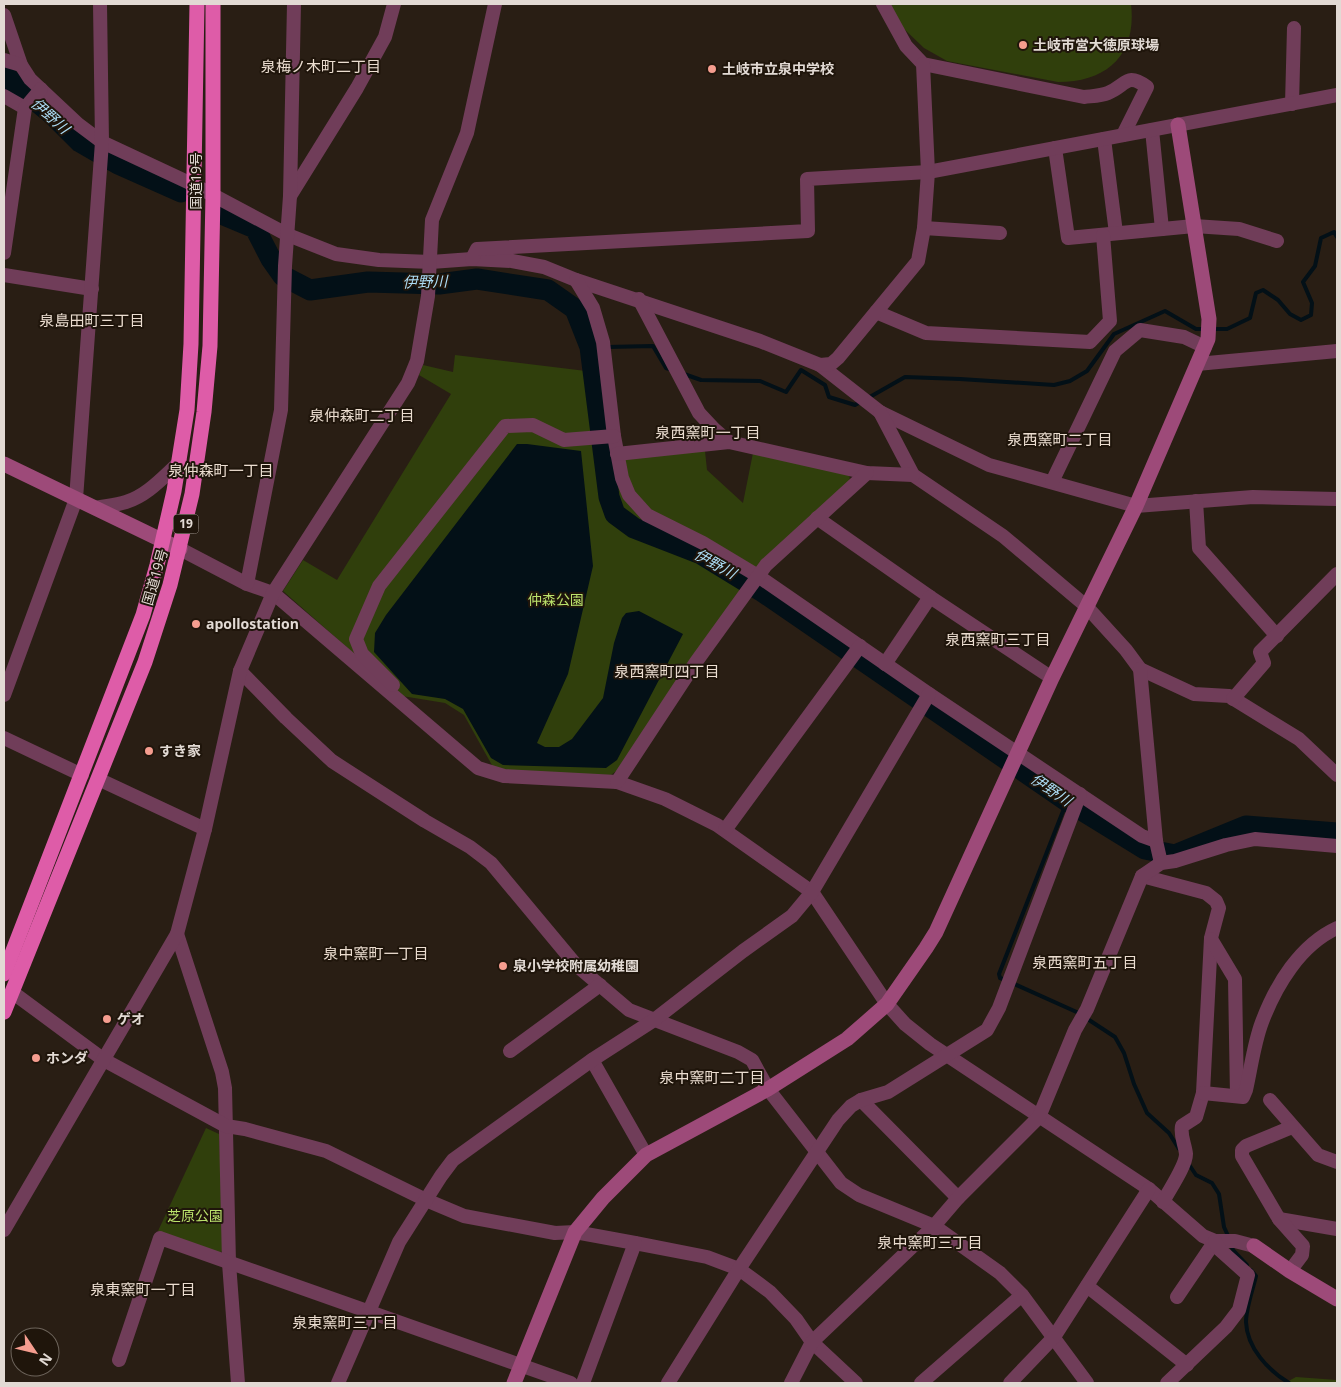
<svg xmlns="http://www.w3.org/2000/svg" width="1341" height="1387" viewBox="0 0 1341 1387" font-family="'Open Sans','Noto Sans JP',sans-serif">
<rect width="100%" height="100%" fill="#291e14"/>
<g fill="#303f0c">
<path d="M890,4H1131C1137,55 1107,82 1058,82L947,61L924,48L903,28Z"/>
<path d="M455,355L586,371L599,458L705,451L707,470L743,503L753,453L849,472L850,482L760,564L625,764L611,775L512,773L493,767L464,715L445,703L402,696L283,591L303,560L337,580L451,394L419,375L423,365L453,372Z"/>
<path d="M206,1128L219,1134L224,1250L217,1254L158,1231Z"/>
<path d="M1296,1377L1337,1380V1383H1285Z"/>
</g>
<path fill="#031017" d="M517,444H527L581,451L593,566L568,674L537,743L545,747H559L572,739L603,698L614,643L622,618L626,613L639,611L683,634L617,760L606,768L503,765L491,758L463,709L445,699L412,694L374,652L375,633L386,615Z"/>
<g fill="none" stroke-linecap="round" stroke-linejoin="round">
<g stroke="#031017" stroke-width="4">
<path d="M1213,329H1227L1250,318L1256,293L1263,290L1278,300L1290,314L1301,320L1311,315L1312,303L1303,282L1315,266L1321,238L1334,232L1337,237"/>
<path d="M590,347H600"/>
<path d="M607,347L653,346L666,368L672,370"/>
<path d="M684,374L701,380L760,381L786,392L801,370L825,385L829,397L855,405L862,401"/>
<path d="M868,398L905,377L960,379L1054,385L1070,381L1087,371L1114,334L1165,311L1196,329H1206"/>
<path d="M1006,980L1000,978L999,974L1067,801"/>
<path d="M1012,983L1081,1014"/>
<path d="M1086,1018L1115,1037L1124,1053L1134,1084L1147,1113L1169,1133L1179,1149"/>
<path d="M1188,1163L1196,1175L1212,1183L1219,1194L1224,1227L1229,1238"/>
<path d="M1231,1245L1233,1250L1247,1265"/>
<path d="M1251,1270L1256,1276C1253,1289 1246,1308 1246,1322C1247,1348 1268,1370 1289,1383"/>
</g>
<g stroke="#031017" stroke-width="21">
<path d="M4,75L52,114L80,142L118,164L181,192"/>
<path d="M224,215L255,228L271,259L283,276L310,290L368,282L439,284L477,279L548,290L575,309L590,347L609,497L615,514L634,528L701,554L763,592L1067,801L1145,849L1175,855L1246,826L1337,833"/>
</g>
<g stroke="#703d59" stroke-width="14">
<path d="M883,4L906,46L923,64L1084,97C1092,96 1101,96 1108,93C1127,85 1126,72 1147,87L1123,135"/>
<path d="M4,15L21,65L30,79L78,124L102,142L194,185L288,235L336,254L379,260L431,262L472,259L512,261L544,267L576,280L760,341L820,365L880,412L989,465L1136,506L1253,497L1337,499"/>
<path d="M4,60L21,65"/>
<path d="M4,96L25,108"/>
<path d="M1292,104L1294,28"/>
<path d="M1152,130L1162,229"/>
<path d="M1104,139L1116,233"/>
<path d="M1055,148L1068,238L1194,226L1239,229L1277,241"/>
<path d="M290,196L357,88L385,37L394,4"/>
<path d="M924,228L1000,233"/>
<path d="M4,253L25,108L41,89"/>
<path d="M472,259L477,249L808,231L807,179L928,172L1337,95"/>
<path d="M4,275L92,289"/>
<path d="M576,280L593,308L603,342L614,436L622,478L629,495L647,515L703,543L758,576L929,694L1142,836L1156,841"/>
<path d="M639,299L699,413L714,429L729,442"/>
<path d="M876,312L926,333L1090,342L1110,321L1103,235"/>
<path d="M1197,364L1337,351"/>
<path d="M820,365L831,364L838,358L918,261L924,228L928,172L923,64"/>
<path d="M880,412L913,475L1003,536L1086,606L1126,650L1140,669L1194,694L1229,696L1299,739L1337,775"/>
<path d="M617,454L729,442L867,473L913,475"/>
<path d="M1052,482L1115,351L1140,330L1184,337L1205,347"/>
<path d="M1196,501L1199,548L1277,636"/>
<path d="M95,508C105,506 116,505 126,502C148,495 163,477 180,462"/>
<path d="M817,518L930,597L1052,678"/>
<path d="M180,549L247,584L273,593L478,768L504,776L617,782L665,799L717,825L812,892L887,1004L905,1024L930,1044L1149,1189L1203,1236L1215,1241H1235L1254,1246"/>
<path d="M247,584L281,410L285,266L290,196L294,4"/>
<path d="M885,664L930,597"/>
<path d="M1140,669L1156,841L1161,863"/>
<path d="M240,671L286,718L332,761L425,821L470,847L491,863L576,965L629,1010L738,1052L752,1060L768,1089L841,1183L859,1195L934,1226L1000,1273L1022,1295L1087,1383"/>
<path d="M393,685L362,654L356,639L379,586L505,426L533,425L564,440L614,436"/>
<path d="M4,695L76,499L102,142L100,4"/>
<path d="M1233,699L1264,663L1260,652L1337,574"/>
<path d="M4,738L82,775"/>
<path d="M98,779L205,829"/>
<path d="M617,782L696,662L766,565L867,473"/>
<path d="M725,830L860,646"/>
<path d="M1142,876L1206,893L1216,901L1219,908L1211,938L1203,1093L1196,1117L1182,1126C1180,1136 1185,1144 1186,1154C1186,1166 1169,1190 1163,1202"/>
<path d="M177,934L222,1072L225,1088L229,1263L238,1383"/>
<path d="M1211,939L1235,979L1237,1096"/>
<path d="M12,992L104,1060L226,1126L245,1129L326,1151L426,1200L464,1216L555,1233L575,1232L635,1243L707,1257L739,1269L770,1292L796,1319L812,1342L856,1383"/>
<path d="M510,1051L600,985"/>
<path d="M592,1060L646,1155"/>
<path d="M1203,1093L1243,1097L1246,1090C1251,1068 1254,1043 1262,1022C1276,985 1300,945 1337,928"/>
<path d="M861,1100L958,1198"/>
<path d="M1270,1100L1318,1155L1337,1162"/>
<path d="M1279,1219L1337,1229"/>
<path d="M4,1230L177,934L205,829L240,671L273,593L408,383L417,361L428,296L432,220L467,133L495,4"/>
<path d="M1290,1271L1302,1255L1303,1246L1279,1219L1242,1156V1150L1246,1146L1292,1127"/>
<path d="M1087,1286L1187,1365"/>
<path d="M1177,1297L1215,1241"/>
<path d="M119,1360L160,1238L571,1383"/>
<path d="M338,1383L399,1242L441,1176L453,1160L592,1060L654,1020L743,951L792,916L812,892L929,694"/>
<path d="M583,1383L635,1243"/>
<path d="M668,1383L739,1269L838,1120L851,1106L861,1100L888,1092L987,1030L999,1008L1080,794"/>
<path d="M791,1383L812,1342L934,1226L958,1198L1039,1117L1075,1030L1087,1009L1142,876L1161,863L1175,861L1226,845L1255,839L1337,846"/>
<path d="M921,1383L1022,1295"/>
<path d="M1010,1383L1054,1337L1149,1189"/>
<path d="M1167,1383L1226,1327L1239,1310L1248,1275L1219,1249L1215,1241"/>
</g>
<g stroke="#9d4a79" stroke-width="15">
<path d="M4,464L180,549"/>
<path d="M1254,1246L1290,1271L1337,1299"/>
<path d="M514,1383L575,1232L603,1198L646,1155L768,1089L847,1039L887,1004L926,948L936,932L1052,678L1136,506L1208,339L1209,319L1178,125"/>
</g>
<g stroke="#de5ca8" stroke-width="15">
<path d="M4,974L143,615L157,565L174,491L187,410L191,344L197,4"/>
<path d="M4,1012L145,662L170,585L192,494L204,412L210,346L213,195V4"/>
</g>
</g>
<g fill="#f59d8f" stroke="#1f150b" stroke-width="2">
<circle cx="1023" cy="45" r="5"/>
<circle cx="712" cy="69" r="5"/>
<circle cx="196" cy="624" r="5"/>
<circle cx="149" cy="751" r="5"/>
<circle cx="503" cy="966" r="5"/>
<circle cx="107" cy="1019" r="5"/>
<circle cx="36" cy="1058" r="5"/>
</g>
<g text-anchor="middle" stroke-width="4" stroke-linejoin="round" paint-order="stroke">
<rect fill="#1f150b" stroke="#a89f98" stroke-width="1" x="173.5" y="514.5" width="25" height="19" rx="4"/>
<g font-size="12" font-weight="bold" fill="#e2dad4">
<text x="186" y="528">19</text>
</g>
<g font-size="14" font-weight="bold" fill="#e2dad4" stroke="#1f150b" text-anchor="start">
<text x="1033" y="50">土岐市営大徳原球場</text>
<text x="722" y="74">土岐市立泉中学校</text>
<text x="206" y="629">apollostation</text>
<text x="159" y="756">すき家</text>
<text x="513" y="971">泉小学校附属幼稚園</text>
<text x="117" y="1024">ゲオ</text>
<text x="46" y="1063">ホンダ</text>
</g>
<g font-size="14" fill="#e2dad4" stroke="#1f150b">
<text transform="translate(196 181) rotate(-90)" y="5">国道19号</text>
<text transform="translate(155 577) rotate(-74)" y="5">国道19号</text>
</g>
<g font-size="14" fill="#bbe26c" stroke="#1f150b">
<text x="556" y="605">仲森公園</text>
<text x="195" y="1221">芝原公園</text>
</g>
<g font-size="15" fill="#ebddd0" stroke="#1f150b">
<text x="321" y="72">泉梅ノ木町二丁目</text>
<text x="92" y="326">泉島田町三丁目</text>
<text x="362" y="421">泉仲森町二丁目</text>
<text x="708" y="438">泉西窯町一丁目</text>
<text x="1060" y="445">泉西窯町二丁目</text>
<text x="221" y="476">泉仲森町一丁目</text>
<text x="998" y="645">泉西窯町三丁目</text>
<text x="667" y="677">泉西窯町四丁目</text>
<text x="376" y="959">泉中窯町一丁目</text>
<text x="1085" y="968">泉西窯町五丁目</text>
<text x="712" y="1083">泉中窯町二丁目</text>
<text x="930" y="1248">泉中窯町三丁目</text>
<text x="143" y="1295">泉東窯町一丁目</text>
<text x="345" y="1328">泉東窯町三丁目</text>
</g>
<g font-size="15" font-style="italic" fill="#acdcf5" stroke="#1f150b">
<text transform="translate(50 116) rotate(42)" y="5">伊野川</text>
<text transform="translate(425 282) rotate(-1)" y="5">伊野川</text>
<text transform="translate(715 564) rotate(29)" y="5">伊野川</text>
<text transform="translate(1051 790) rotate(34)" y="5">伊野川</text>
</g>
</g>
<rect width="1341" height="1387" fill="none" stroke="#e2dad4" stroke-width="10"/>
<g transform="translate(35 1352) rotate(125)"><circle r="24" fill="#1f150b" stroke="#6d645b"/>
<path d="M0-4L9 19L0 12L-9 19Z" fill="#f59d8f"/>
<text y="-8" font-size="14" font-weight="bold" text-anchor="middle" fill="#e2dad4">N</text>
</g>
</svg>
